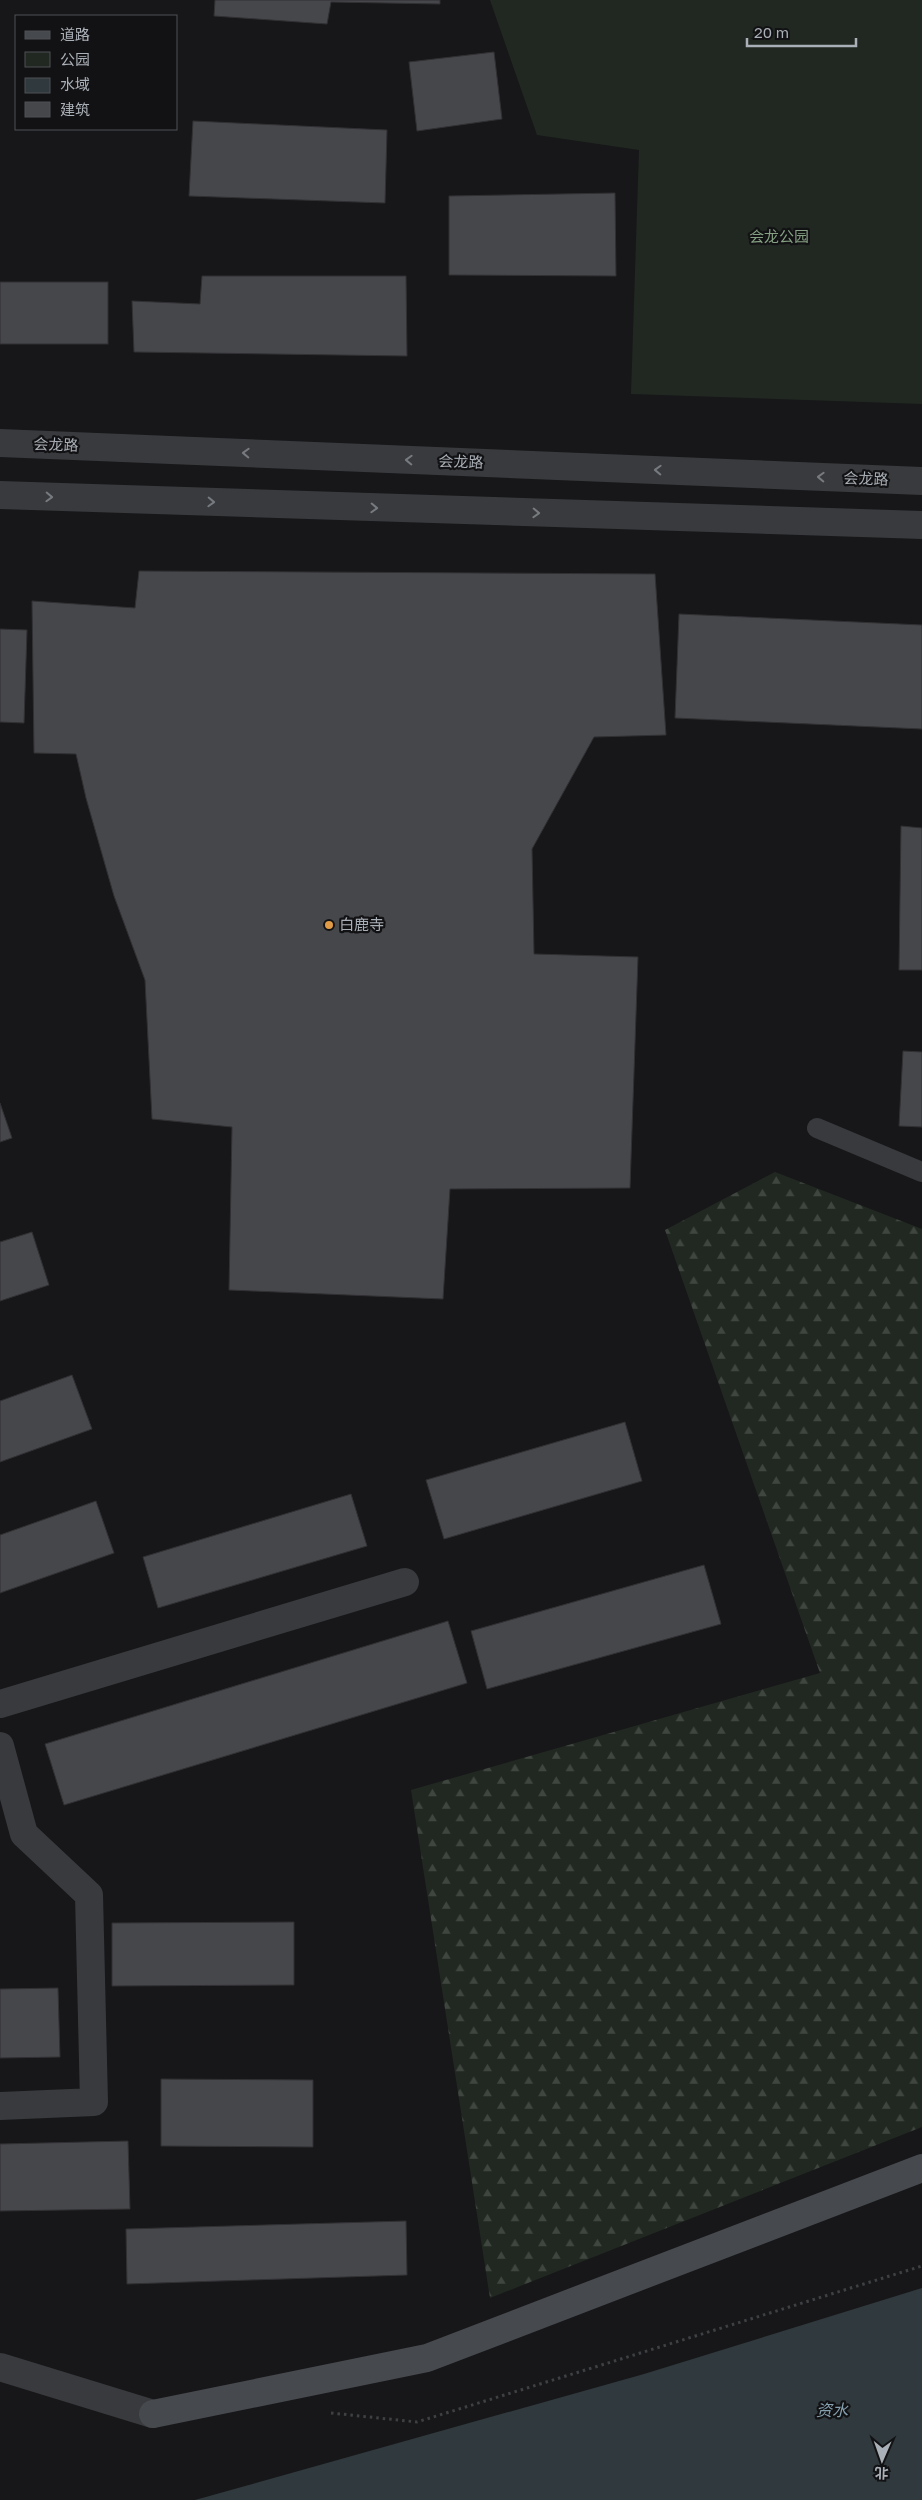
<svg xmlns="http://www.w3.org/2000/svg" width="922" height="2500" viewBox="0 0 922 2500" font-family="'Golos Text','Noto Sans SC',sans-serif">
<defs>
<pattern id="forest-firs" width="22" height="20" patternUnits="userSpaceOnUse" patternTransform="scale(1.25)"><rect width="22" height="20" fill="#212821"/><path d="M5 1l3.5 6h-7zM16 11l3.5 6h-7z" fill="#3f453f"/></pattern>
</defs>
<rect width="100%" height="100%" fill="#171719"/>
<path fill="#212821" d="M490,0H922V404L631,394L639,150L537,135Z"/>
<path fill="url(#forest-firs)" d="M775,1172L922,1229V2127L490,2298L411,1790L820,1673L665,1230Z"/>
<path fill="#30393d" d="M922,2288V2500H195L644,2374Z"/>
<g fill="#46474b" stroke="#313134">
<path d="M215,0H440V4L331,2L327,24L214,16Z"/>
<path d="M494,52L502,119L417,131L409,62Z"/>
<path d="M193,121L387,130L385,203L189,196Z"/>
<path d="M615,193L616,276L449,275V196Z"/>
<path d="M202,276H406L407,356L134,352L132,301L200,304Z"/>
<rect x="0" y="282" width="108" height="62"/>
<path d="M139,571L655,574L666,735L594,737L532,849L534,954L638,957L630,1188L450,1189L443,1299L229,1290L232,1127L152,1119L145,980L114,896L86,798L76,754L34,753L32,601L135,608Z"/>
<path d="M679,614L922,625V729L675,718Z"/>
<path d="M0,629L27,630L24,723L0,722Z"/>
<path d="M901,826L922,828V970H899Z"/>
<path d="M903,1051L922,1052V1127L899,1126Z"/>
<path d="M0,1103L12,1138L0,1142Z"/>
<path d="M32,1232L49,1285L0,1301V1242Z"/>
<path d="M72,1375L92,1429L0,1462V1401Z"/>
<path d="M625,1422L642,1481L444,1539L426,1480Z"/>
<path d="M351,1494L367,1546L158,1608L143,1557Z"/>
<path d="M96,1501L114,1553L0,1593V1535Z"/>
<path d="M704,1565L721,1624L487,1689L471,1631Z"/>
<path d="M448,1621L467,1683L64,1805L45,1744Z"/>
<path d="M294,1922V1985L112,1986V1923Z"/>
<path d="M58,1988L60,2057L0,2058V1989Z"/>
<path d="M161,2079L313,2080V2147L161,2146Z"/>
<path d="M128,2141L130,2209L0,2211V2144Z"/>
<path d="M406,2221L407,2275L127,2284L126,2229Z"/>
</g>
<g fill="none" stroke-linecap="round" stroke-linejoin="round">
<path stroke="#3e4144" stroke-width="3" stroke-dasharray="2.5 4" stroke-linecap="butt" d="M331,2413L417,2422L922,2266"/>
<path stroke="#383a3d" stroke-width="20" d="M817,1128L922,1172"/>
<g stroke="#383a3d" stroke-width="28">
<path d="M0,1704L405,1582"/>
<path d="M0,1746L24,1834L89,1895L94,2102L0,2106"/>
</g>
<g stroke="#383a3d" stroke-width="28">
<path d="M0,443L922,481"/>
<path d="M0,495L922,525"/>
<path d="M0,2367L153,2414"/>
</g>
<path stroke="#46494d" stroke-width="28" d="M153,2414L427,2358L922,2168"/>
</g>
<defs><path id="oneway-chevron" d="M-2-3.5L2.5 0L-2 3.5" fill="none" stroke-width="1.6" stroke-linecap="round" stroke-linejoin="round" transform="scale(1.25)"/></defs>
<g stroke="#777b80">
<use href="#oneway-chevron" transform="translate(246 453) rotate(-178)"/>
<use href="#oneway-chevron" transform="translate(409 460) rotate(-178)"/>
<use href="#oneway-chevron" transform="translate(658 470) rotate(-178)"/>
<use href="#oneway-chevron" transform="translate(821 477) rotate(-178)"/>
<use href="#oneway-chevron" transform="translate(49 497) rotate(2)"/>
<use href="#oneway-chevron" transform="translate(211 502) rotate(2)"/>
<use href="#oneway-chevron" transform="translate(374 508) rotate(2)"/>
<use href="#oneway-chevron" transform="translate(536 513) rotate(2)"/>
</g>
<circle fill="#e19b46" stroke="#121214" stroke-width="2" cx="329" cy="925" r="5"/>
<g text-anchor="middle" stroke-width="4.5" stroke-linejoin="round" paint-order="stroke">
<g font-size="15" fill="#85a083" stroke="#121214">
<text x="779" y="242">会龙公园</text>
</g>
<g font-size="15" fill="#aab0b7" stroke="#121214">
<text transform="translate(56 445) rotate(2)" y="5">会龙路</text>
<text transform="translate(461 462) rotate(2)" y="5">会龙路</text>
<text transform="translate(866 479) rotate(2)" y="5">会龙路</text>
</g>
<g font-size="15" fill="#aab0b7" stroke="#121214" text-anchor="start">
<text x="339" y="930">白鹿寺</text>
</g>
<g font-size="16" font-style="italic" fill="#85a0af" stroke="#121214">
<text x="832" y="2416">资水</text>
</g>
</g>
<rect x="15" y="15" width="162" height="115" fill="#121214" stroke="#4f5155"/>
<rect x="25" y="31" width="25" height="8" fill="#46494d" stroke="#4f5155"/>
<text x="60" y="40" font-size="15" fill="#aab0b7">道路</text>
<rect x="25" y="52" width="25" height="15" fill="#212821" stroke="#4f5155"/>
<text x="60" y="65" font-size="15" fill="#aab0b7">公园</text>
<rect x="25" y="78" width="25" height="15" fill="#30393d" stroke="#4f5155"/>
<text x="60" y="90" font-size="15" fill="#aab0b7">水域</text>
<rect x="25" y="102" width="25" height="15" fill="#46474b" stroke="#4f5155"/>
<text x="60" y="115" font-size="15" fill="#aab0b7">建筑</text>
<g transform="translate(882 2460) rotate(182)" stroke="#121214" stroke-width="4" paint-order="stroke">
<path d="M0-4L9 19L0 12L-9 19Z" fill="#aab0b7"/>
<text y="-8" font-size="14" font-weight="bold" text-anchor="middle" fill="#aab0b7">北</text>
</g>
<path d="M747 38v8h109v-8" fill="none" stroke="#aab0b7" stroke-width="2.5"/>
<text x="754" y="38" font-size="15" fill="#aab0b7" stroke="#121214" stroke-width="4" paint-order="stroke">20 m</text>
</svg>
